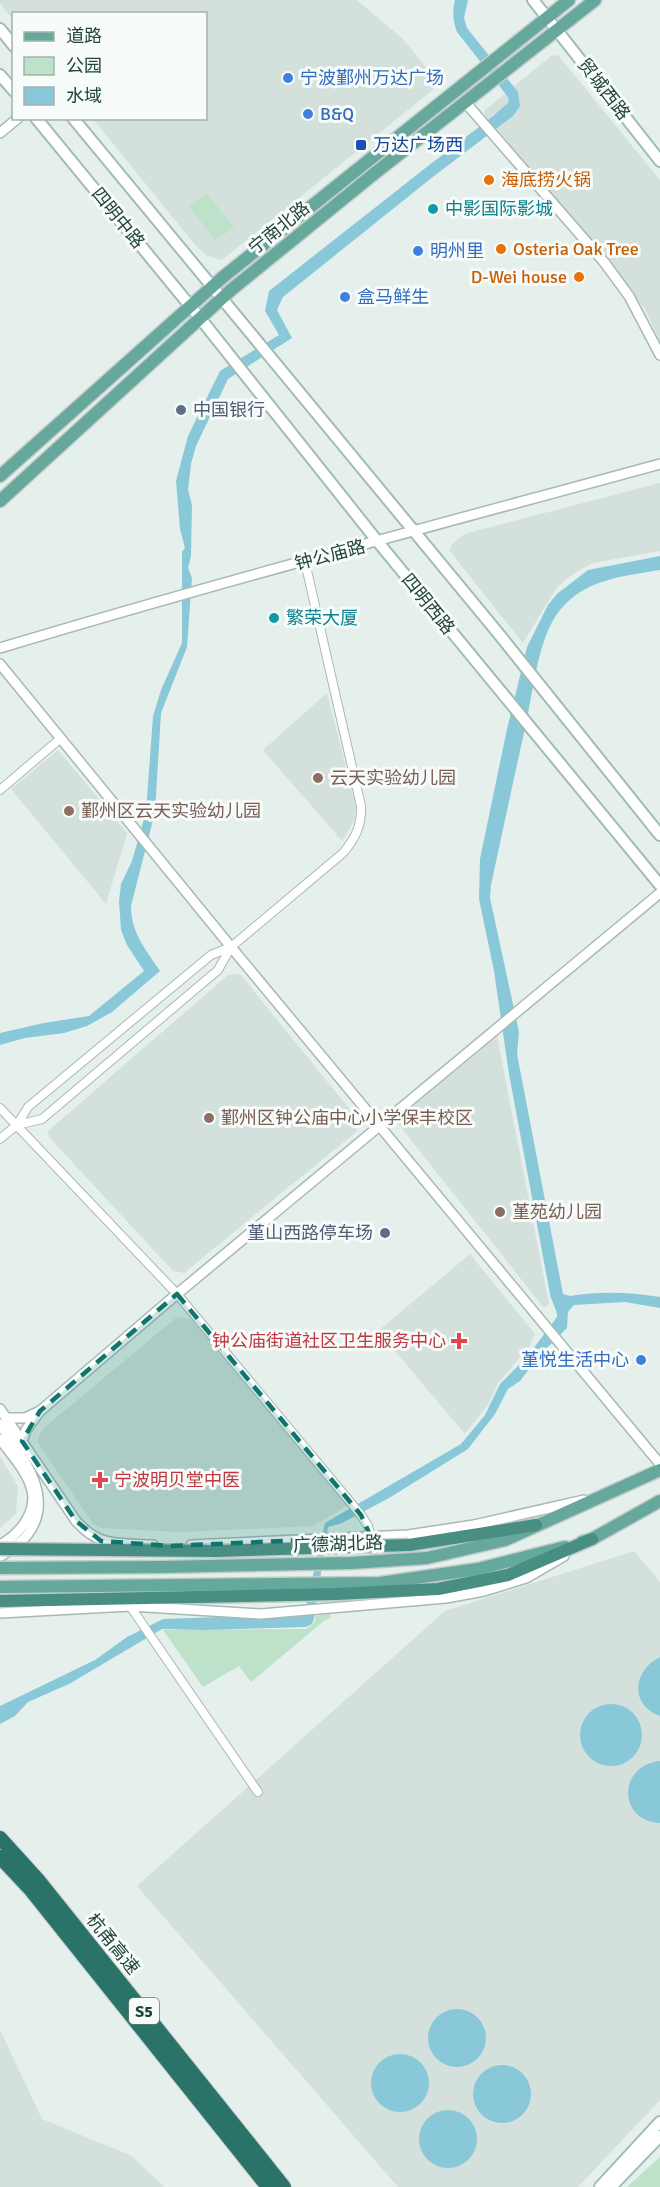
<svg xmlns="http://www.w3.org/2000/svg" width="660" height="2187" viewBox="0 0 660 2187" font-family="Signika,'Noto Sans SC',sans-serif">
<rect width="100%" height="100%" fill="#e5f0ec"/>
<g fill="#d3e0db">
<path d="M0,0H357L403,39L440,84L222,260L208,256L196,246L93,119L206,118V14H14L13,20L0,3Z"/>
<path d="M558,55L660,180V342L645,309L602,252L485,115L484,111L551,56Z"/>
<path d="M660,483V551L593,563L576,572L557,587L523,643L449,550L452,544L463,535L475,531Z"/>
<path d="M327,693L356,807L354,821L342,841L263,750Z"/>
<path d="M58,750L127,833L106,904L11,789Z"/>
<path d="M240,974L352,1112L357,1124L356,1132L184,1273L173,1271L49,1137L48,1131L228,975Z"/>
<path d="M497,1036L549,1304L544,1308L395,1120Z"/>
<path d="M470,1254L535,1334L529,1347L498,1383L488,1405L465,1434L378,1331Z"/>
<path d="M177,1317L190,1319L195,1324L348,1505L313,1526L181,1532L102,1528L93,1524L38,1443L39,1436L45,1427Z"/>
<path d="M0,1457L18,1486L16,1514L0,1528Z"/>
<path d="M634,1551L660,1582V2100L578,2187H398L137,1886L445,1611Z"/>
<path d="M0,2030L42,2119L132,2156L164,2187H0Z"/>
</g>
<g fill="#bde2c9">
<path d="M207,193L234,228L215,240L189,206Z"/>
<path d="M330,1614L331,1618L325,1620L251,1682L239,1666L203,1687L163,1630L306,1629L314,1623L316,1616Z"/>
<path d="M660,2157V2187H627Z"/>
</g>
<g fill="#89c8d9">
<path d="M455,0H468L464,18L467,28L518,92L520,106L513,116L434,176L283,297L277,310L292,338L228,379L196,446L191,464L188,490L192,505L191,556L188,568L192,578L187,647L161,713L155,812L131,906C131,933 146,950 160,971L112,1012L87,1026L64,1033L25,1038L0,1045V1033L44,1023L89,1016L144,971L127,945L121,930L119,901L121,884L132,861L146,812L153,716L161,690L182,643V552L185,548L180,529L176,481L188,436L220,371L279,335L265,311L269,291L428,166L492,117L509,102L508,97L457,32C453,21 452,11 455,0Z"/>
<path d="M660,556V570C624,576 585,579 560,610C539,636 534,685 527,719C515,774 503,829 491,885L490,898L519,1032L517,1054L563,1294L570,1296C600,1291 629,1292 660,1297V1308L625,1302L574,1305L568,1312L567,1328L539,1356L520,1381L508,1389L495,1414L468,1449L389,1498L342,1523L328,1527L314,1619L312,1624L306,1627L204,1630L162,1629L69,1684L28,1702L15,1716L0,1724V1706L95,1660L127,1637L163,1619L304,1614L325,1523L461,1444L485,1415L500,1384L527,1357L557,1317C558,1311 551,1301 550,1294L509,1074L494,971L479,899L480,859L507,729L527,647L548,605L557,594L588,570Z"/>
<path d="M660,1657V1716C629,1705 633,1670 660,1657Z"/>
<circle cx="611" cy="1735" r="31"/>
<path d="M660,1761V1823C618,1822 617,1765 660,1761Z"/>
<circle cx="457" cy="2038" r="29"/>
<circle cx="400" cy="2083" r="29"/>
<circle cx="502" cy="2094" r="29"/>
<circle cx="448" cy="2139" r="29"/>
</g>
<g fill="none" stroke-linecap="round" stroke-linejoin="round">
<g stroke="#a7b9b4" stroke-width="10">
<g id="minor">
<path d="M0,790L61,738"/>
<path d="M0,1108L177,1294L361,1515L368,1526L371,1537"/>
<path d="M17,1125L42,1119L218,970L231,947L343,853C355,839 362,825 361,806L305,562"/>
<path d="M0,1139L17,1125L28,1107L211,955L231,947"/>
<path d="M130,1606L258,1792"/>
</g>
</g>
<g stroke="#a7b9b4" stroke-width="12">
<g id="tertiary">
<path d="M465,102L604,262L629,296L660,355"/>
<path d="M0,133L18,118"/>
<path d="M0,648C219,582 440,524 660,464"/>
<path d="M0,664L231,947L660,1464"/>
<path d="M0,1409L76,1521C100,1548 119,1543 153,1545"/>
<path d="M40,1411L177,1294L660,893"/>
<path d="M6,1418H25L40,1411L26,1430L22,1441"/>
<path d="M0,1424C21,1457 56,1495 28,1534C22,1542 11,1549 3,1555L0,1556"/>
<path d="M0,1439C10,1453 26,1470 31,1487C39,1511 20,1534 0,1545"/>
<path d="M191,1545L408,1535L474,1525L584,1500"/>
<path d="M0,1613L130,1606L261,1614L446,1598L484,1591L526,1578L564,1556"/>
</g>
</g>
<g stroke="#a2bcb5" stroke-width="14">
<g id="secondary">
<path d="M533,0L660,161"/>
<path d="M0,29L14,46"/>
<path d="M0,75L14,91"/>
<path d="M36,118L200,318L378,542L660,885"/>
<path d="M73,118L498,633L660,835"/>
<path d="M600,2187L660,2122"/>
<path d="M611,2187L660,2136"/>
</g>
</g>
<g stroke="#c1cbc9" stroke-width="15">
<g id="primary">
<path d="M0,476L223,277L569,0"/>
<path d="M0,501L231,290L375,173L595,0"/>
<path d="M582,1542L592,1539L660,1501"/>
<path d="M0,1568L161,1567L351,1563L427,1558L505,1540L660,1470"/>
<path d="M0,1587L380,1583L478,1569L565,1547"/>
</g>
</g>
<g stroke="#c1cbc9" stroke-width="15">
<g id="trunk">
<path d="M409,1545L536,1525"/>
<path d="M0,1601L336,1594L438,1589L508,1575L592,1539"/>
</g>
</g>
<g stroke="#c1cbc9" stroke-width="16">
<g id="motorway">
<path d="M0,1838L39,1881L284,2187"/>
<path d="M0,1857L30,1889L268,2187"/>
</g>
</g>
<use href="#minor" stroke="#fff" stroke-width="8"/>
<use href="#tertiary" stroke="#fff" stroke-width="9"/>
<use href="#secondary" stroke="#fff" stroke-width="10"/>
<use href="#primary" stroke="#66a99c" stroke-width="12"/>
<use href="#trunk" stroke="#488e82" stroke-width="12"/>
<use href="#motorway" stroke="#2a7369" stroke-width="14"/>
<g stroke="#c1cbc9" stroke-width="15" stroke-linecap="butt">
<path id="trunk-bridge" d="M0,1549L216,1551L409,1545"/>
</g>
<use href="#trunk-bridge" stroke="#488e82" stroke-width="12"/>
</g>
<path fill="#0f766e" fill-opacity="0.2" stroke="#0f766e" stroke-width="4.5" stroke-dasharray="12 8" stroke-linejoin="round" d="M177,1294L361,1515L371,1537L171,1546L101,1541L76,1521L22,1441L40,1411Z"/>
<g fill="#3f7fe0" stroke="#f7fbf9" stroke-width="2">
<circle cx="288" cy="78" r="6"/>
<circle cx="308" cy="114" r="6"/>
<circle cx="418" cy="251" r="6"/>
<circle cx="345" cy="297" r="6"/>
<circle cx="641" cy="1360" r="6"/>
</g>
<rect fill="#1a4fb4" stroke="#f7fbf9" stroke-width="2" x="355" y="139" width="12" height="12" rx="3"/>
<g fill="#e8710a" stroke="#f7fbf9" stroke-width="2">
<circle cx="489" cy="180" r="6"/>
<circle cx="501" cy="249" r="6"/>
<circle cx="579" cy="277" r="6"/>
</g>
<g fill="#0f9aa8" stroke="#f7fbf9" stroke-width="2">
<circle cx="433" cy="209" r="6"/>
<circle cx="274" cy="618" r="6"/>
</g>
<g fill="#5c6f8a" stroke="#f7fbf9" stroke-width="2">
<circle cx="181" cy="410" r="6"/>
<circle cx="385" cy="1233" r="6"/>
</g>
<g fill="#8d6e63" stroke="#f7fbf9" stroke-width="2">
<circle cx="318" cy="778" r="6"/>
<circle cx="69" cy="811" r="6"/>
<circle cx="209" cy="1118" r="6"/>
<circle cx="500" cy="1212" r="6"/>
</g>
<g fill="#e0444e" stroke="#f7fbf9" stroke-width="2">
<path d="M456 1332h6v6h6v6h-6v6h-6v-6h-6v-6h6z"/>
<path d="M97 1471h6v6h6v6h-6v6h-6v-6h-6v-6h6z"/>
</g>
<g text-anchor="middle" stroke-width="6" stroke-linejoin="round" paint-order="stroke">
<rect fill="#f7fbf9" stroke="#627b75" stroke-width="1.5" x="129" y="1998" width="30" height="26" rx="4.5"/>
<g font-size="16" font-weight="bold" fill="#22443d">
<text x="144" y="2017">S5</text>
</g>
<g font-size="18" fill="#366cbe" stroke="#f7fbf9" text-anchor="start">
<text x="300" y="84">宁波鄞州万达广场</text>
<text x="320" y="120">B&amp;Q</text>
<text x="430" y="257">明州里</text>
<text x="357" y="303">盒马鲜生</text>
<text x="629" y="1366" text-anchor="end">堇悦生活中心</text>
</g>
<g font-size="18" fill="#22443d" stroke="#f7fbf9">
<text transform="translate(604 89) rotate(52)" y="6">贸城西路</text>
<text transform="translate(118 218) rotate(51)" y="6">四明中路</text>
<text transform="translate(279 228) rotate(-39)" y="6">宁南北路</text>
<text transform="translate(330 555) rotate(-15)" y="6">钟公庙路</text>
<text transform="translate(428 604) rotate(51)" y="6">四明西路</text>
<text transform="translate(338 1544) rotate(-2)" y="6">广德湖北路</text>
<text transform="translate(113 1944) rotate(51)" y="6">杭甬高速</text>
</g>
<g font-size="18" fill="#164399" stroke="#f7fbf9" text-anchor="start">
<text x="373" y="151">万达广场西</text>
</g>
<g font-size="18" fill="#c56008" stroke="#f7fbf9" text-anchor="start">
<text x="501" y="186">海底捞火锅</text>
<text x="513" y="255">Osteria Oak Tree</text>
<text x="567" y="283" text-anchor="end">D-Wei house</text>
</g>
<g font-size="18" fill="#0d838f" stroke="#f7fbf9" text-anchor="start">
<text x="445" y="215">中影国际影城</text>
<text x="286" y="624">繁荣大厦</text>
</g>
<g font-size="18" fill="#4e5e75" stroke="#f7fbf9" text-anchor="start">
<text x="193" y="416">中国银行</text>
<text x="373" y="1239" text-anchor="end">堇山西路停车场</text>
</g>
<g font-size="18" fill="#785e54" stroke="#f7fbf9" text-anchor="start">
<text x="330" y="784">云天实验幼儿园</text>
<text x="81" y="817">鄞州区云天实验幼儿园</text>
<text x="221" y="1124">鄞州区钟公庙中心小学保丰校区</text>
<text x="512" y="1218">堇苑幼儿园</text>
</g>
<g font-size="18" fill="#be3a42" stroke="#f7fbf9" text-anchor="end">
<text x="446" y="1347">钟公庙街道社区卫生服务中心</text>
<text x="114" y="1486" text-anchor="start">宁波明贝堂中医</text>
</g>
</g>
<rect x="12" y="12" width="195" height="108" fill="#f7fbf9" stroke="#a2b2ae" stroke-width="1.5"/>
<rect x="24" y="32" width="30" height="9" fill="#66a99c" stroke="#a2b2ae" stroke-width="1.5"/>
<text x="66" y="42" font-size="18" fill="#22443d">道路</text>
<rect x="24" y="57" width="30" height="18" fill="#bde2c9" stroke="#a2b2ae" stroke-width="1.5"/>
<text x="66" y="72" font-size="18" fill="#22443d">公园</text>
<rect x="24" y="87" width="30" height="18" fill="#89c8d9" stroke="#a2b2ae" stroke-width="1.5"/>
<text x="66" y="102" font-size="18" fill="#22443d">水域</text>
</svg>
